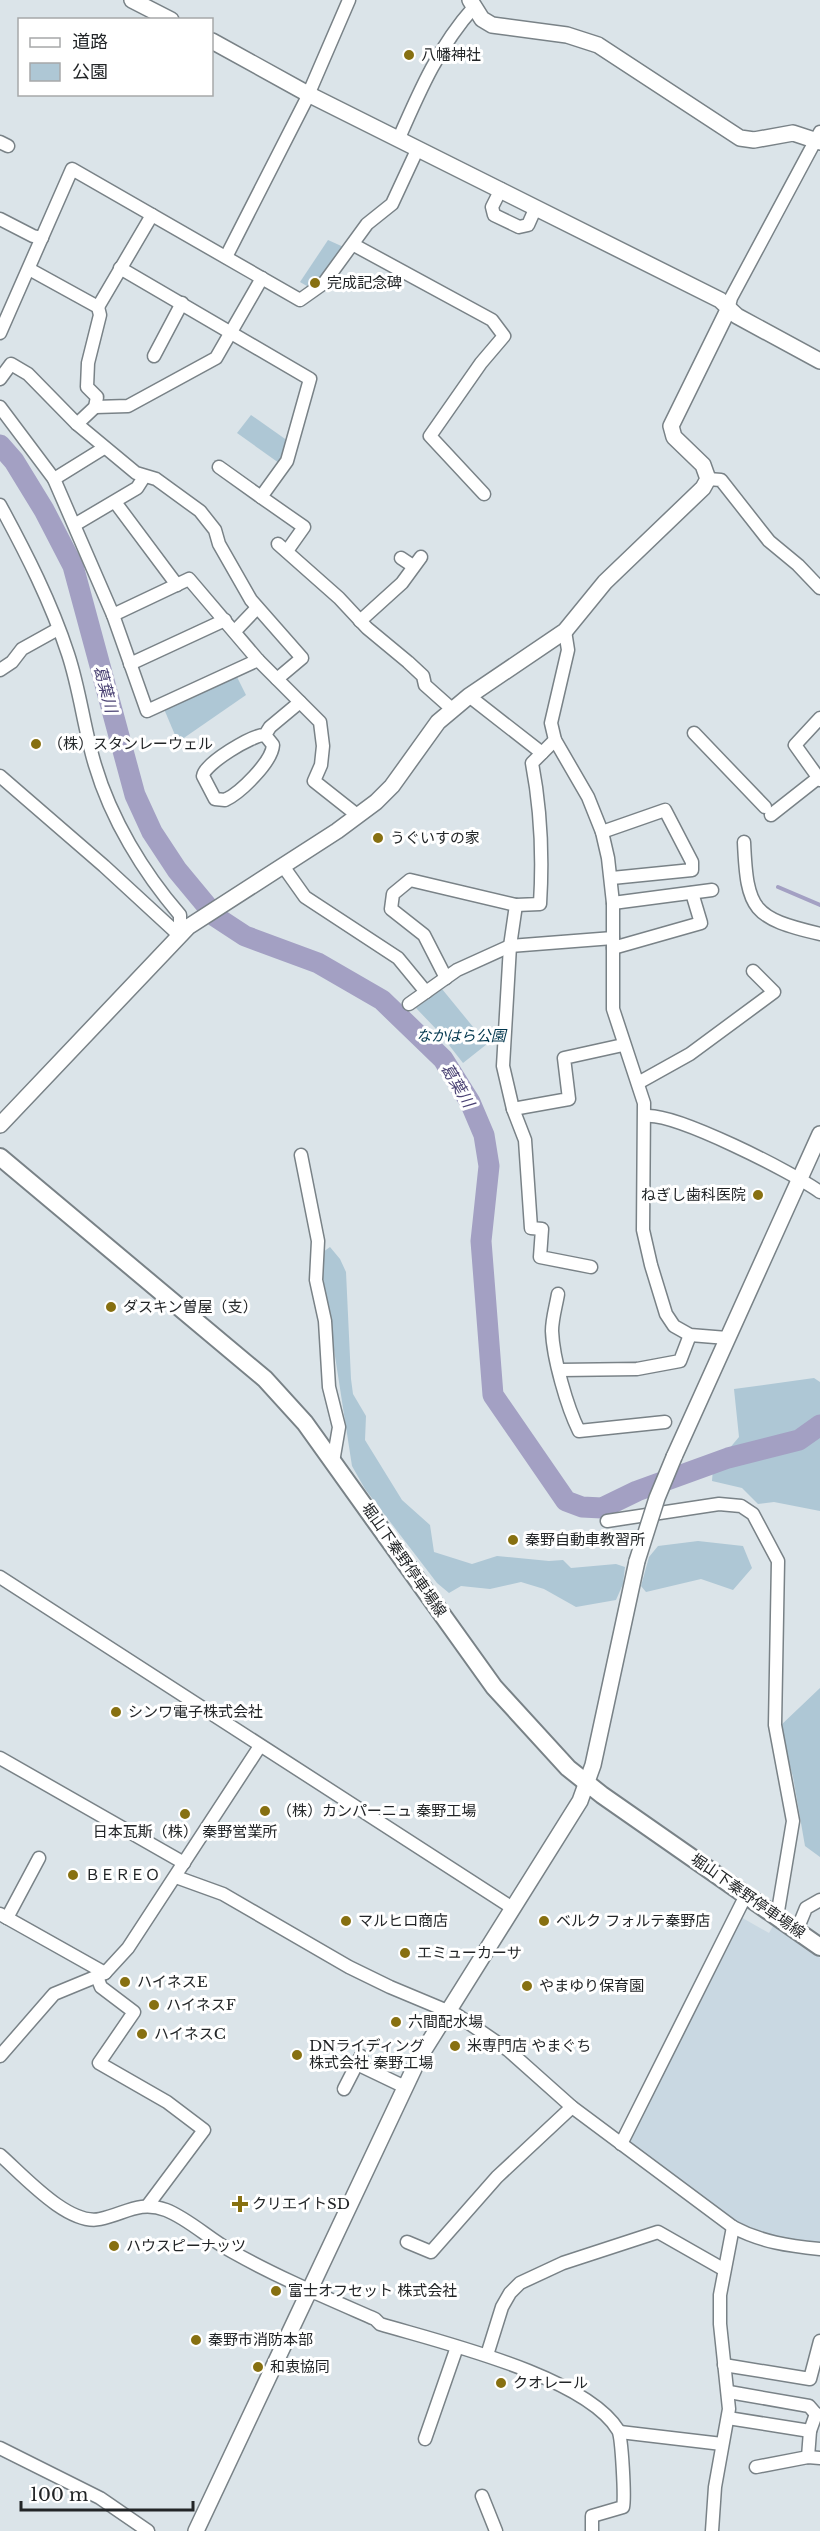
<svg xmlns="http://www.w3.org/2000/svg" width="820" height="2531" viewBox="0 0 820 2531" font-family="'Libre Baskerville','Noto Sans JP',serif">
<rect width="100%" height="100%" fill="#dbe4e9"/>
<path fill="#c9d8e2" d="M739,1916L769,1933L773,1926L820,1958V2245L763,2236L744,2228L629,2144L628,2140Z"/>
<g fill="#aec7d5">
<path d="M328,240L348,249L312,289L300,282Z"/>
<path d="M251,415L288,441L279,463L237,433Z"/>
<path d="M236,675L246,695L178,742L164,709Z"/>
<path d="M442,989L487,1044L463,1063L438,1031L416,1008Z"/>
<path d="M330,1247L340,1259L346,1272L351,1379L353,1394L366,1416L365,1440L402,1500L430,1525L434,1552L472,1564L497,1556L549,1561L563,1560L571,1568L616,1564L625,1567L623,1584L616,1600L576,1607L544,1589L521,1582L490,1589L461,1586L449,1593L437,1583L365,1489L352,1466L322,1272L323,1252Z"/>
<path d="M814,1378L820,1382V1511L774,1502L758,1504L742,1488L712,1481L713,1468L739,1437L734,1389Z"/>
<path d="M698,1541L743,1546L752,1568L733,1590L701,1579L646,1592L641,1586L649,1557L658,1546Z"/>
<path d="M820,1688V1857L805,1846L793,1777L779,1727Z"/>
</g>
<g fill="none" stroke-linecap="round" stroke-linejoin="round">
<path stroke="#a3a0c3" stroke-width="4" d="M778,887L820,905"/>
<path stroke="#a3a0c3" stroke-width="21" d="M0,445L14,461L44,510L73,566L135,795L152,832L177,870L216,917L245,936L318,963L382,1000L443,1059L470,1102L484,1135L489,1166L481,1241L493,1395L566,1501L582,1507L602,1508L637,1491L728,1458L799,1440L820,1425"/>
<g stroke="#798287" stroke-width="15">
<g id="minor">
<path d="M399,138C420,90 439,46 474,7"/>
<path d="M0,142L8,146"/>
<path d="M501,189L492,207L494,215L519,227L528,225L536,207"/>
<path d="M0,219L33,236L42,238"/>
<path d="M354,245L492,320L504,336L481,363L430,436L484,494"/>
<path d="M226,257L305,102L349,0"/>
<path d="M120,268L310,379L287,461L261,497L304,527L287,551"/>
<path d="M29,269L98,307L100,315L88,363L87,387L97,397L95,407L77,424"/>
<path d="M98,307L152,215"/>
<path d="M728,310L731,298L820,132"/>
<path d="M0,333L72,169L300,300L324,283L367,224L392,204L418,148"/>
<path d="M154,356L182,303"/>
<path d="M0,379L11,364L28,374L77,424L136,473L156,479L200,511L215,530L219,544L251,600L302,658L277,679"/>
<path d="M0,407L54,479L113,615L147,711L258,660"/>
<path d="M95,407L128,406L216,358L262,278"/>
<path d="M219,467L261,497"/>
<path d="M54,479L104,448"/>
<path d="M708,479L721,480L769,541L798,565L820,588"/>
<path d="M115,502L177,585"/>
<path d="M0,505C26,553 51,602 68,654C80,690 84,729 95,765C111,819 143,872 180,915V936"/>
<path d="M76,524L137,488L144,477"/>
<path d="M278,544L339,598L367,628L408,662L423,676L425,685L452,709"/>
<path d="M401,558L413,566"/>
<path d="M113,615L189,579L258,660L320,722L323,746L321,765L314,781L357,815"/>
<path d="M360,621L402,583L421,557"/>
<path d="M235,631L257,608"/>
<path d="M565,631L568,650L551,723L555,740L588,797L602,832L608,858L613,903V1009L644,1103L643,1230L651,1265L666,1314L674,1326L690,1335L727,1338"/>
<path d="M130,664L225,620"/>
<path d="M0,670L12,662L22,649L58,629"/>
<path d="M469,696L542,753"/>
<path d="M820,718L795,745L820,780"/>
<path d="M694,733L765,807"/>
<path d="M265,735L273,745C272,762 240,793 225,800L215,799L203,776C204,764 253,734 265,735L270,727L300,702"/>
<path d="M0,776L104,866L180,936"/>
<path d="M771,815L818,778"/>
<path d="M602,832L665,810L692,862V870L612,878"/>
<path d="M744,842C747,911 753,918 820,934"/>
<path d="M283,866L305,897L398,958L426,992"/>
<path d="M613,903L712,890"/>
<path d="M516,905L510,946L503,1066L513,1109L525,1140L531,1228L542,1229L540,1257L591,1267"/>
<path d="M613,948L701,923L692,893"/>
<path d="M446,978L424,935L391,909L393,894L410,880L516,905L540,904C543,856 541,810 532,763L555,740"/>
<path d="M409,1004L457,970L510,946L613,938"/>
<path d="M638,1083L690,1054L774,992L753,971"/>
<path d="M513,1109L569,1099L564,1058L623,1045"/>
<path d="M646,1116C676,1113 792,1172 820,1192"/>
<path d="M301,1155L318,1241L316,1280L325,1321L329,1387L339,1427L333,1462"/>
<path d="M558,1294C556,1306 552,1319 552,1331C553,1358 567,1407 579,1431L665,1422"/>
<path d="M560,1370L637,1369L680,1361L690,1335"/>
<path d="M607,1521L719,1504L741,1506L753,1514L778,1561L775,1725L793,1821L777,1917"/>
<path d="M0,1577L511,1907"/>
<path d="M0,1758L184,1863"/>
<path d="M176,1877L223,1894L349,1967L390,1987L457,2015L508,2050L572,2107L733,2227C761,2242 789,2246 820,2249"/>
<path d="M0,1914L105,1973"/>
<path d="M7,1918L39,1858"/>
<path d="M797,1930L806,1908L820,1900"/>
<path d="M97,1977L101,1987L134,2012L99,2063L167,2102L204,2130L148,2205"/>
<path d="M0,2056L54,1994L105,1973L128,1948L260,1746"/>
<path d="M357,2064L405,2087"/>
<path d="M344,2089L361,2056"/>
<path d="M621,2144L746,1895"/>
<path d="M0,2155C23,2175 68,2226 100,2219C125,2214 139,2200 166,2210C189,2219 209,2239 231,2251C277,2277 327,2298 375,2319L380,2324C440,2342 585,2376 618,2430C622,2437 625,2498 623,2507L592,2516V2531"/>
<path d="M407,2242L431,2252L497,2177L572,2107"/>
<path d="M487,2355L502,2307L510,2293L520,2283L563,2263L658,2232L723,2269"/>
<path d="M724,2365L810,2379L820,2341"/>
<path d="M729,2392L809,2406L816,2414L820,2415"/>
<path d="M728,2418L810,2431"/>
<path d="M620,2432L722,2444"/>
<path d="M425,2439L457,2347"/>
<path d="M0,2448L100,2498L148,2531"/>
<path d="M808,2457L810,2431L816,2414"/>
<path d="M756,2467L808,2457L820,2458"/>
<path d="M482,2496L496,2531"/>
<path d="M712,2531L715,2487L729,2409L720,2324V2295L733,2227"/>
</g>
</g>
<g stroke="#798287" stroke-width="18">
<g id="tertiary">
<path d="M132,0L171,20"/>
<path d="M470,0L482,19L492,25L567,35L598,45L740,138L754,140L793,133L820,142"/>
<path d="M212,41L308,94L720,300L737,316L820,361"/>
<path d="M0,1125L188,927L337,831L376,802L392,786L438,722L469,696L565,631L605,582L703,488L708,479L703,465L674,437L671,426L728,310"/>
<path d="M674,1457L820,1134"/>
<path d="M196,2531L419,2058L580,1801L593,1765L637,1561"/>
</g>
</g>
<g stroke="#798287" stroke-width="20">
<path id="secondary" d="M0,1157L265,1379L305,1423L494,1687L568,1768L602,1795L820,1947"/>
</g>
<use href="#minor" stroke="#fff" stroke-width="12"/>
<use href="#tertiary" stroke="#fff" stroke-width="15"/>
<use href="#secondary" stroke="#fff" stroke-width="16"/>
<g stroke="#798287" stroke-width="18" stroke-linecap="butt">
<path id="tertiary-bridge" d="M637,1561L657,1498L674,1457"/>
</g>
<use href="#tertiary-bridge" stroke="#fff" stroke-width="15"/>
</g>
<g fill="#877011" stroke="#fff" stroke-width="2">
<circle cx="409" cy="55" r="6"/>
<circle cx="315" cy="283" r="6"/>
<circle cx="36" cy="744" r="6"/>
<circle cx="378" cy="838" r="6"/>
<circle cx="758" cy="1195" r="6"/>
<circle cx="111" cy="1307" r="6"/>
<circle cx="513" cy="1540" r="6"/>
<circle cx="116" cy="1712" r="6"/>
<circle cx="265" cy="1811" r="6"/>
<circle cx="185" cy="1814" r="6"/>
<circle cx="73" cy="1875" r="6"/>
<circle cx="346" cy="1921" r="6"/>
<circle cx="544" cy="1921" r="6"/>
<circle cx="405" cy="1953" r="6"/>
<circle cx="125" cy="1982" r="6"/>
<circle cx="527" cy="1986" r="6"/>
<circle cx="154" cy="2005" r="6"/>
<circle cx="396" cy="2022" r="6"/>
<circle cx="142" cy="2034" r="6"/>
<circle cx="455" cy="2046" r="6"/>
<circle cx="297" cy="2055" r="6"/>
<path d="M237 2195h6v6h6v6h-6v6h-6v-6h-6v-6h6z"/>
<circle cx="114" cy="2246" r="6"/>
<circle cx="276" cy="2291" r="6"/>
<circle cx="196" cy="2340" r="6"/>
<circle cx="258" cy="2367" r="6"/>
<circle cx="501" cy="2383" r="6"/>
</g>
<g text-anchor="middle" stroke-width="6" stroke-linejoin="round" paint-order="stroke">
<g font-size="15" fill="#222527" stroke="#fff" text-anchor="start">
<text x="421" y="60">八幡神社</text>
<text x="327" y="288">完成記念碑</text>
<text x="48" y="749">（株）スタンレーウェル</text>
<text x="390" y="843">うぐいすの家</text>
<text x="746" y="1200" text-anchor="end">ねぎし歯科医院</text>
<text x="123" y="1312">ダスキン曽屋（支）</text>
<text x="525" y="1545">秦野自動車教習所</text>
<text x="128" y="1717">シンワ電子株式会社</text>
<text x="277" y="1816">（株）カンパーニュ 秦野工場</text>
<text x="185" y="1837" text-anchor="middle">日本瓦斯（株） 秦野営業所</text>
<text x="85" y="1880">ＢＥＲＥＯ</text>
<text x="358" y="1926">マルヒロ商店</text>
<text x="556" y="1926">ベルク フォルテ秦野店</text>
<text x="417" y="1958">エミューカーサ</text>
<text x="137" y="1987">ハイネスE</text>
<text x="539" y="1991">やまゆり保育園</text>
<text x="166" y="2010">ハイネスF</text>
<text x="408" y="2027">六間配水場</text>
<text x="154" y="2039">ハイネスC</text>
<text x="309" y="2051">DNライディング<tspan x="309" dy="17">株式会社 秦野工場</tspan></text>
<text x="467" y="2051">米専門店 やまぐち</text>
<text x="252" y="2209">クリエイトSD</text>
<text x="126" y="2251">ハウスピーナッツ</text>
<text x="288" y="2296">富士オフセット 株式会社</text>
<text x="208" y="2345">秦野市消防本部</text>
<text x="270" y="2372">和衷協同</text>
<text x="513" y="2388">クオレール</text>
</g>
<g font-size="15" font-style="italic" fill="#01364d" stroke="#fff">
<text x="461" y="1041">なかはら公園</text>
</g>
<g font-size="15" fill="#222527" stroke="#fff">
<text transform="translate(404 1560) rotate(55)" y="5">堀山下秦野停車場線</text>
<text transform="translate(748 1896) rotate(35)" y="5">堀山下秦野停車場線</text>
</g>
<g font-size="16" font-style="italic" fill="#4b4374" stroke="#fff">
<text transform="translate(106 689) rotate(75)" y="6">葛葉川</text>
<text transform="translate(458 1085) rotate(59)" y="6">葛葉川</text>
</g>
</g>
<rect x="18" y="18" width="195" height="78" fill="#ffffff" stroke="#a7a8a9" stroke-width="1.5"/>
<rect x="30" y="38" width="30" height="9" fill="#ffffff" stroke="#a7a8a9" stroke-width="1.5"/>
<text x="72" y="48" font-size="18" fill="#222527">道路</text>
<rect x="30" y="63" width="30" height="18" fill="#aec7d5" stroke="#a7a8a9" stroke-width="1.5"/>
<text x="72" y="78" font-size="18" fill="#222527">公園</text>
<path d="M21 2501v9h172v-9" fill="none" stroke="#222527" stroke-width="3"/>
<text x="30" y="2501" font-size="18" fill="#222527" stroke="#ffffff" stroke-width="4.5" paint-order="stroke">100 m</text>
</svg>
